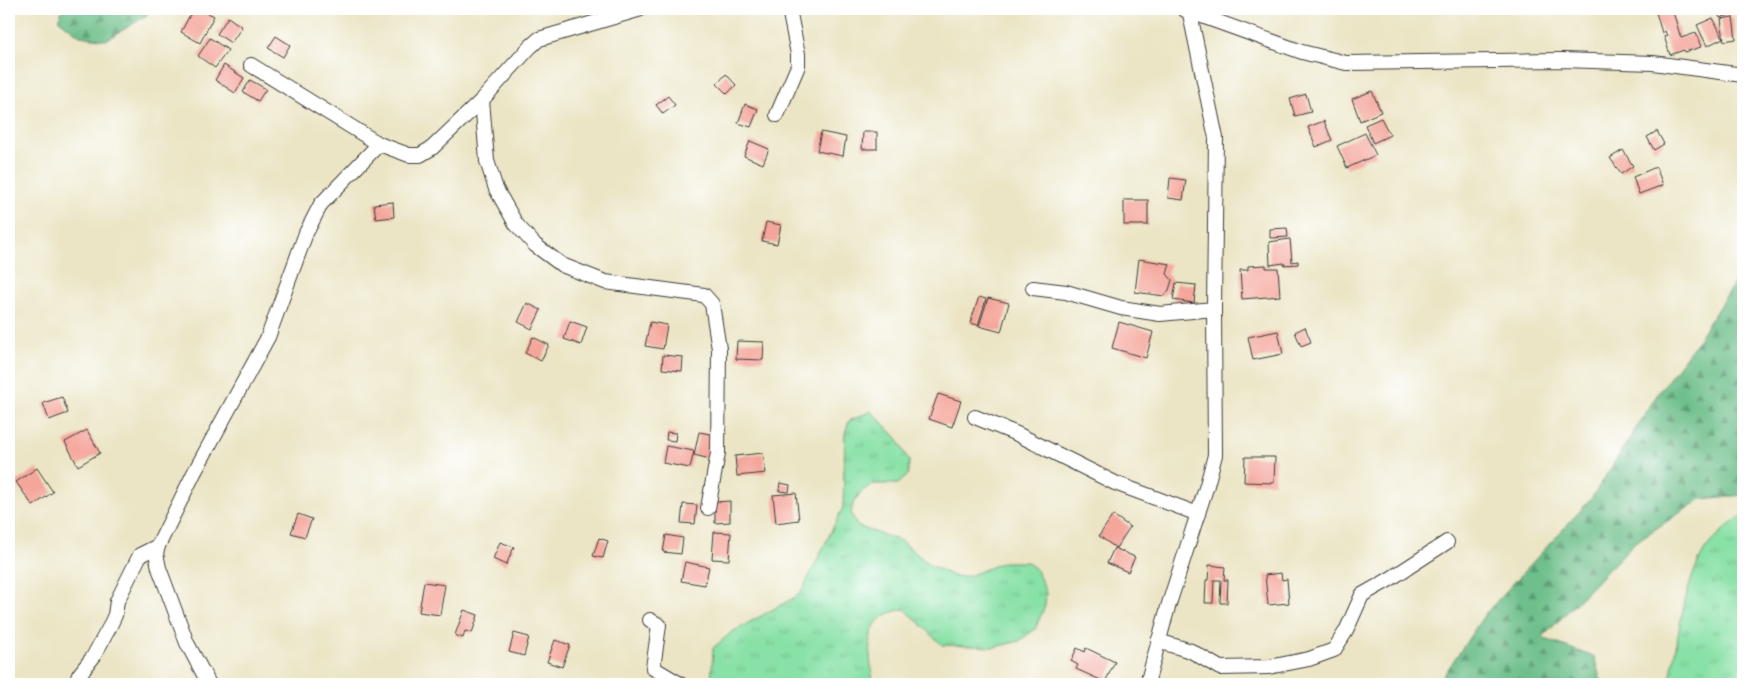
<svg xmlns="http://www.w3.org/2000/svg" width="1752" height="693" viewBox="0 0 1752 693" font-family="'Comic Neue',sans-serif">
<defs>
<pattern id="grass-tufts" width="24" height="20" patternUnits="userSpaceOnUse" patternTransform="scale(1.25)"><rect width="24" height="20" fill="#88e1a6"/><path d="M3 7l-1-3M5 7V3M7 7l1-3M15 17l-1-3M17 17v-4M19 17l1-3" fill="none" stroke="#75c08e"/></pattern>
<pattern id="forest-firs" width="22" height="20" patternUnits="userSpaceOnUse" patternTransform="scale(1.25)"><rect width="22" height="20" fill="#6ebf8b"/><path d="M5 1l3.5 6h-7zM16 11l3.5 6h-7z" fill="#5a9a71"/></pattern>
</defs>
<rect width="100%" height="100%" fill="#fff"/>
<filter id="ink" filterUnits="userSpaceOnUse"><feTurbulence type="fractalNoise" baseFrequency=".02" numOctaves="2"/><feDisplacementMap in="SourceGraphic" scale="10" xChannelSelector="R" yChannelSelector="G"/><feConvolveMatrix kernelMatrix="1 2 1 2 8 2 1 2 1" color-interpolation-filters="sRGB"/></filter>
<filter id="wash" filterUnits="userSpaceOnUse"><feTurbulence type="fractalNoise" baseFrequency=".0096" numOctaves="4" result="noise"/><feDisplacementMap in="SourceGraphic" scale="20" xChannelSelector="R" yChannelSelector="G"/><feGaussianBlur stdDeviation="1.12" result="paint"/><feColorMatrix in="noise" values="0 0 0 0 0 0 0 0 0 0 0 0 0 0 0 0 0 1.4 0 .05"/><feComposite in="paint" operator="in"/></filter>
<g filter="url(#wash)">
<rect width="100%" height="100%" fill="#ebe5c5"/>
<g fill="url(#grass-tufts)" stroke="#527e61">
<path d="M871,411L897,438L909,461L908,475L898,484H873L862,491L854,501L851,513L857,526L901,541L930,565L955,577L969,576L1003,562H1027L1037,570L1046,593L1045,606L1035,629L1019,641L994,647L942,645L905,609C859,616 870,650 873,684H711L713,648L732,632L797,596L804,587L843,507L845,433L849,421Z"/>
<path d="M1743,515V684H1671V674C1679,634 1683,588 1704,551C1710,541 1733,521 1743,515Z"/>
</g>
<g fill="url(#forest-firs)" stroke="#456e54">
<path d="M62,9H150L146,16L106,40L80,36L59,20Z"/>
<path d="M1743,269V495L1701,499L1634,543L1542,638L1594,657L1602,684H1438L1485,614L1591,499L1661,389L1694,346Z"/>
</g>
<g id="blocks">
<g fill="#f4a69b">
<path d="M193,9H200L214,16L200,43L181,32Z"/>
<path d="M1655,9H1672L1681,38L1696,33L1701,47L1685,52L1684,50L1670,55L1664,36H1667L1665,31L1662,33Z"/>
<path d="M1716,9H1732L1734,13L1720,18Z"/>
<path d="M228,17L242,27L231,43L217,34Z"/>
<path d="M1733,17L1736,39L1724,41L1721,19Z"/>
<path d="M1713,18L1723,38L1707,46L1697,25Z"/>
<path d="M276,36L290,45L283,57L268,48Z"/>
<path d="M210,38L228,50L215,68L198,56Z"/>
<path d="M224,65L244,78L235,93L215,80Z"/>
<path d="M726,74L736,85L727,94L717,84Z"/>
<path d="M250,80L266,89L258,101L243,92Z"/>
<path d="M1372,91L1381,112L1360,121L1352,99Z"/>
<path d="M1306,94L1311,112L1295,116L1290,99Z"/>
<path d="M668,96L675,105L663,114L656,105Z"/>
<path d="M745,104L758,109L751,127L738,123Z"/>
<path d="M1381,118L1390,135L1373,143L1365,125Z"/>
<path d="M1324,121L1332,140L1316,147L1308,127Z"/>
<path d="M1657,131L1664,144L1654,150L1647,137Z"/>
<path d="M821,132L846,137L843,156L817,151Z"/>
<path d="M863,132H877V149H862Z"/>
<path d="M1365,133L1376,155L1347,168L1337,146Z"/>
<path d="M750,141L769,149L763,164L744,156Z"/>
<path d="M1623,150L1633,166L1621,174L1610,158Z"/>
<path d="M1656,167L1663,185L1639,194L1633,177Z"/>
<path d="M1170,178L1186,180L1183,200L1168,198Z"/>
<rect x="1124" y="200" width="24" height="25"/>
<path d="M393,202L394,217L376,219L374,204Z"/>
<path d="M766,222L781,225L777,244L762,241Z"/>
<path d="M1287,228L1288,237L1270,238V229Z"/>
<path d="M1290,239L1292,262L1298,261V264L1284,265V263L1270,265L1269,242Z"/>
<path d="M1139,259L1170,264L1167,274L1172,280L1169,290L1164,296L1135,292Z"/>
<path d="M1266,265V268H1278L1280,296L1242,299L1240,270H1248V266Z"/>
<path d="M1176,283L1196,285L1194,303L1173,300Z"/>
<path d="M979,297L986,299L978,325L970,323Z"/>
<path d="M988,298L1009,303L1001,332L979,326Z"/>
<path d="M527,303L541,310L532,329L518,322Z"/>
<path d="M570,321L587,327L581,345L564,339Z"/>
<path d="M650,322L667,325L663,349L645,346Z"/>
<path d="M1119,322L1153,332L1146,358L1112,348Z"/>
<path d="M1305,327L1311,342L1301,346L1295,332Z"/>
<path d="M1278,331L1283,354L1253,360L1248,337Z"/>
<path d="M533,337L549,345L541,361L525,353Z"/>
<path d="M737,341L764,342L763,360L736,359Z"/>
<path d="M663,355L683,357L682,371L662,369Z"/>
<path d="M938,394L961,401L952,427L929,419Z"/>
<path d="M62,397L68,413L49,420L43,403Z"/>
<path d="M87,430L100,453L78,466L65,442Z"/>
<path d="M667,432L676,433L675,441L666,440Z"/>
<path d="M699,432L716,435L710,459L694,455Z"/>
<path d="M666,446L694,451L690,468L663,463Z"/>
<path d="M763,453L766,473L737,476L735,456Z"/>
<path d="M1245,457H1275L1274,483L1244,482Z"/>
<path d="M37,468L53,492L33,506L16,482Z"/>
<path d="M780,483L790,485L789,492L779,491Z"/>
<path d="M796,493L799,520L776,523L773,495Z"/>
<path d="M730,501V522L715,523V502Z"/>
<path d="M683,504L697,505L695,524L681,523Z"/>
<path d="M298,514L312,519L305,537L291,533Z"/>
<path d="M1113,515L1130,527L1116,548L1099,536Z"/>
<path d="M714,532L731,533L729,560L712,559Z"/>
<path d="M666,535L683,538L681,554L663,552Z"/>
<path d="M599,538L608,541L603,558L593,556Z"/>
<path d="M500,542L514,547L506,565L493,559Z"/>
<path d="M1114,548L1135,557L1128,572L1107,563Z"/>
<path d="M685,562L709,567L705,585L681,581Z"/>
<path d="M1209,565L1225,567L1224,580H1228L1227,603H1220L1221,580H1214L1213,603H1205L1206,580H1208Z"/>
<path d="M1281,573L1282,580L1287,579L1289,603L1268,605L1265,575Z"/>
<path d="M424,582L445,585L440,615L419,612Z"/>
<path d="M464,610L478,615L472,633L465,631L463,638L455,635Z"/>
<path d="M514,633L529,637L524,656L509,652Z"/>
<path d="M555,640L570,645L562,667L547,662Z"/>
<path d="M1077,648L1085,652L1086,648L1115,662L1105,682L1076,669L1078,665L1071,661Z"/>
</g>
</g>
</g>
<g filter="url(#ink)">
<use href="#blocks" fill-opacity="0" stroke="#3b3a35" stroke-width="1"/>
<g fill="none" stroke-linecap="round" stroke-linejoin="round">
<g stroke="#3b3a35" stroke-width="16">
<g id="minor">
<path d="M1185,10L1302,52L1346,63L1562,60L1653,63L1743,75"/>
<path d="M251,65L379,144L409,155H420L432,148L482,100L530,47L539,39L641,9"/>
<path d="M482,100L487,161L496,189L516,224L535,245L562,265L605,282L704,295L712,304L719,349L718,453L708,508"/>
<path d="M777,115L798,66V54L789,9"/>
<path d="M1033,288L1066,292L1121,308L1160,314L1214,309"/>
<path d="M975,417L1017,434L1115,483L1198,514"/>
<path d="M650,620L659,625L653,668L680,684"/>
<path d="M1158,641L1191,651L1220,668L1269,667L1309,659L1334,650L1346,631L1362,595L1390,579L1447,542"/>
<path d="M76,684L79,675L93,657L109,628L115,615L117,601L140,555L158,546"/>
<path d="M209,684L187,643L159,568L156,553L158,546L194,473L268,337L306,233L321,204L379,144"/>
<path d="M1147,684L1168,607L1207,485L1215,455L1214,309L1216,138L1190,14"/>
</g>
</g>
<use href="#minor" stroke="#fff" stroke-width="14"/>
</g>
</g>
<rect width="1752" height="693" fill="none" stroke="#fff" stroke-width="30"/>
</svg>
